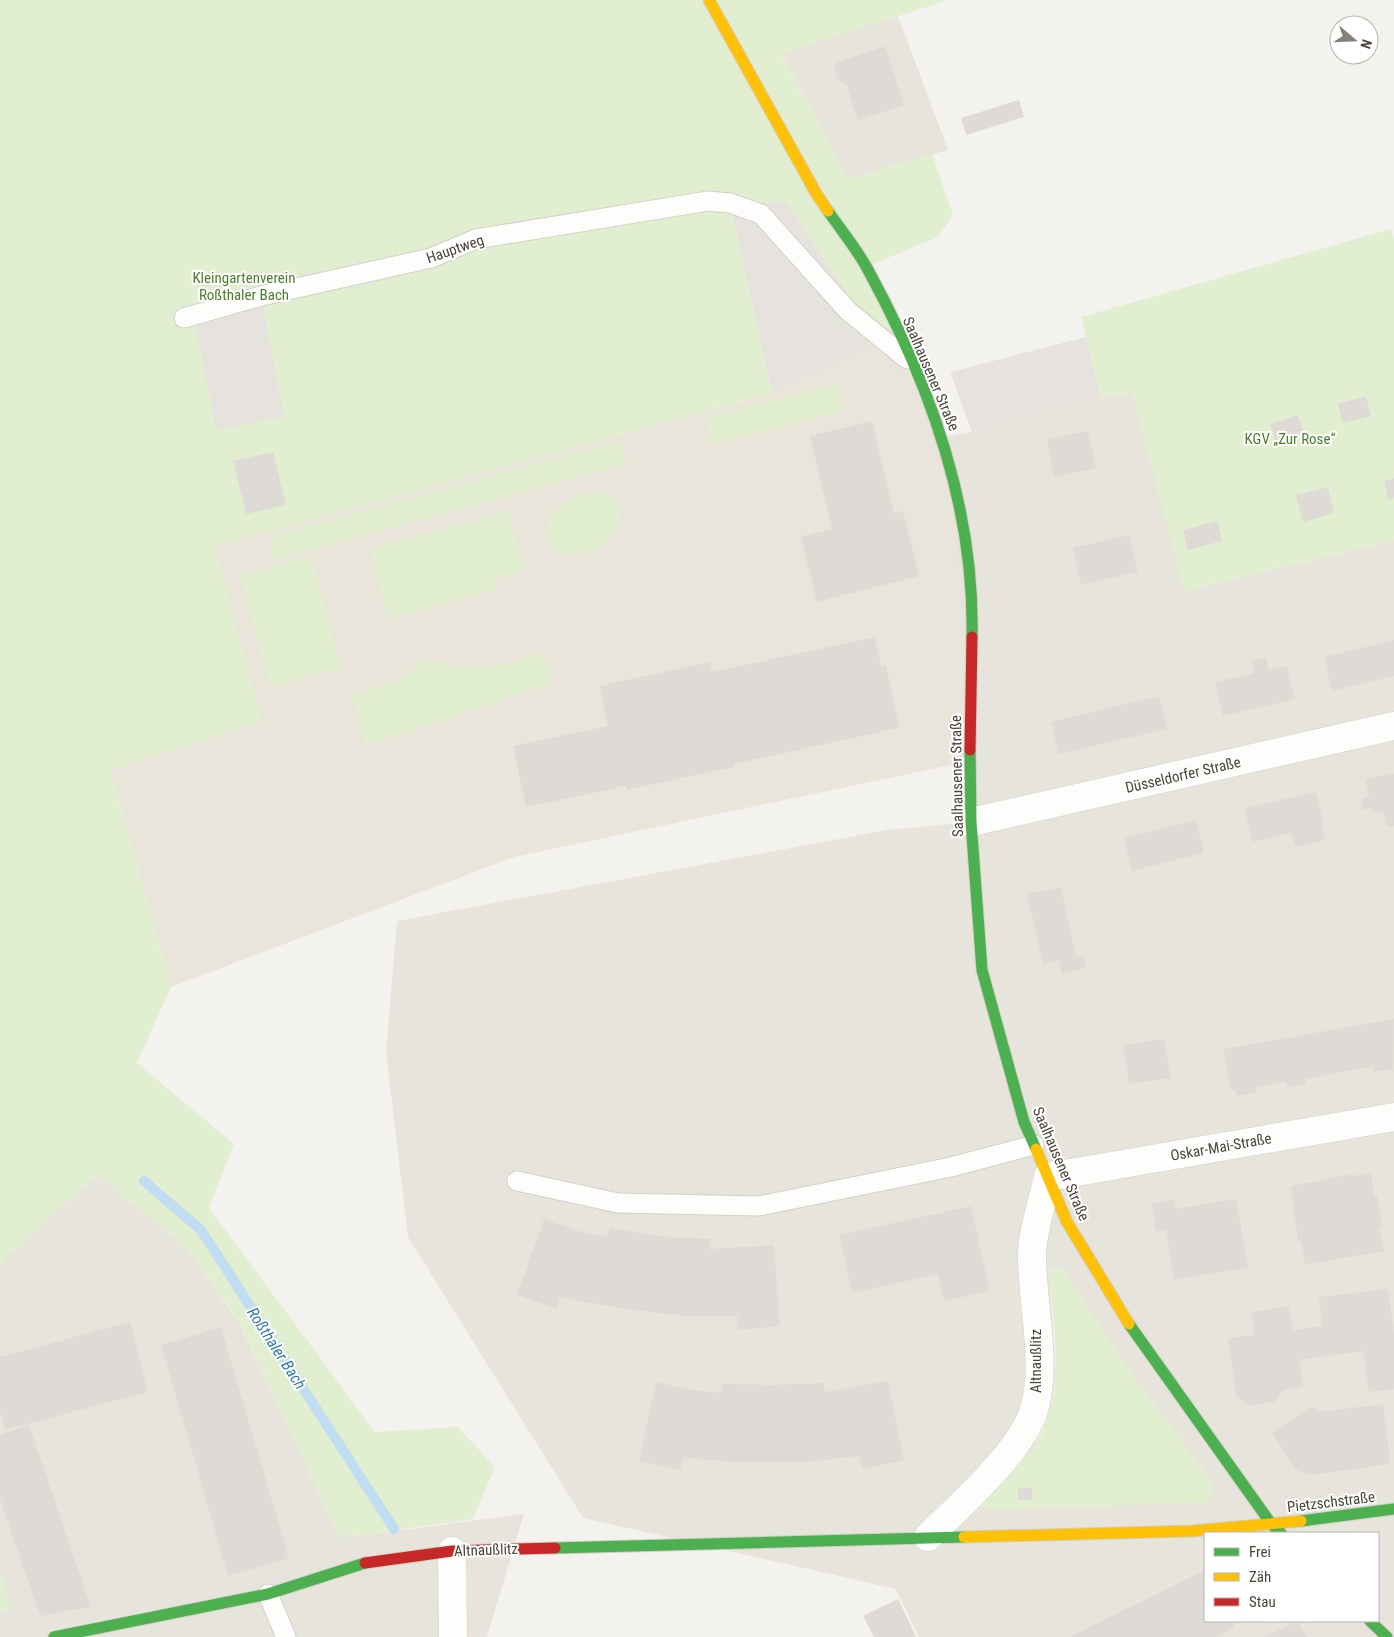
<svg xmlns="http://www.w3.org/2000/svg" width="1394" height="1637" viewBox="0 0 1394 1637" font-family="'Roboto Condensed',sans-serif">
<rect width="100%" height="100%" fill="#f4f2ee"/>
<g fill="#e7e4dc" fill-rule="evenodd">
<path d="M898,16L948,150L847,179L781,53Z"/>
<path d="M1132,392L1185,591L1394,540V1637H919L896,1589L583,1518L408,1237L386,1052L397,921L888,830L971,822L942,437L972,432L1101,397ZM1064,1268L1096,1323L1142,1389L1213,1483L1010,1474L1033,1448L1050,1413L1056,1374L1049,1271ZM1205,1533H1378V1621H1205Z"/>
<path d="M97,1175L184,1245L239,1322L340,1538L524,1514L487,1637H0V1611L10,1610L0,1569V1266L2,1261Z"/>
</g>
<path fill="#eae5da" d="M873,347L914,365L952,478L970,761L514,857L171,987L111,770L261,722L214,546L772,393Z"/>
<g fill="#e1eecf">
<path d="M0,0H948L781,54L847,179L932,154L953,215L938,237L866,267L914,365L873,347L838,320L848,311L730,203L772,393L215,546L262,722L111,770L171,987L137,1063L234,1144L209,1208L375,1432L458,1427L495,1467L473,1519L340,1538L239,1321L184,1245L97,1175L2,1261L0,1266Z"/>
<path d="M1391,229L1394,238V540L1184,591L1132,392L1101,397L1081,317Z"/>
<path d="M836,384L843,411L712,445L706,418Z"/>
<path d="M621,441L627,464L275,560L269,537Z"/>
<path d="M593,492L607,494L617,501C618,505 620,511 620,516C620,543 575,566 554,549C551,546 548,540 545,537C549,507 565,498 593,492Z"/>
<path d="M508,511L524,571L495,579L497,589L388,619L369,549Z"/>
<path d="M311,556L341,668L270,687L240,575Z"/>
<path d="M538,653L551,665L550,683L450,719L365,745L352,696L397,680L425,660L460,666L503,665Z"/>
<path d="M1064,1268C1109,1344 1160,1413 1213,1483V1495L1207,1503L983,1510L978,1502C997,1485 1017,1469 1032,1449C1069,1399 1053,1328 1049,1271Z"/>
<path d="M0,1569L10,1610L0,1611Z"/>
</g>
<g fill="#e6e3df">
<path d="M730,203H787L855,306L839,320L873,347L772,393Z"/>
<path d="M261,296L284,417L216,430L194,316Z"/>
<path d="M1086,337L1101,397L972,432L950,372Z"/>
</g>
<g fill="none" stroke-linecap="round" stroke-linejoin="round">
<path stroke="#c0ddf1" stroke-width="10" d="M144,1181L201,1230L394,1529"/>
</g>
<g fill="#dedbd6">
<path d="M885,46L904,105L858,120L846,84L838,80L834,69L838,62Z"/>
<path d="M1019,100L1024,117L966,135L961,118Z"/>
<path d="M1366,396L1371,416L1343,423L1338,404Z"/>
<path d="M1298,415L1304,434L1276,443L1270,424Z"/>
<path d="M872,421L894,513L903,511L919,576L817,602L801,537L832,529L810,436Z"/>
<path d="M1088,431L1096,468L1054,477L1047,439Z"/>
<path d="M273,452L286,505L246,514L233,461Z"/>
<path d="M1394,478V498L1388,500L1384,481Z"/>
<path d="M1328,487L1334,513L1303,522L1296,495Z"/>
<path d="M1217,521L1222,541L1188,550L1183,530Z"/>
<path d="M1129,535L1138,572L1081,585L1073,548Z"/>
<path d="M875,637L881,666L886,665L899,728L733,764L734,767L626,790V786L526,807L513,746L608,726L599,686L710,662L712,672Z"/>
<path d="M1394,640V676L1332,691L1324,657Z"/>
<path d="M1266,658L1269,670L1287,666L1295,699L1223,716L1215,682L1254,673L1251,661Z"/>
<path d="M1159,696L1167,729L1059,754L1051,722Z"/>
<path d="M1394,773V826L1387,827L1383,811L1373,813L1372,808L1363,810L1361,799L1369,796L1365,779Z"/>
<path d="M1316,792L1324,825L1322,826L1325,840L1295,847L1291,833L1252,842L1244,808Z"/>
<path d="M1196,820L1204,853L1132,871L1124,838Z"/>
<path d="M1061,887L1076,957L1083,955L1086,968L1062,974L1059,960L1043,964L1027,894Z"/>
<path d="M1394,1019L1393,1069L1374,1072L1373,1066L1305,1079L1306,1084L1287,1088L1286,1082L1255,1087L1256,1093L1237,1096L1236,1090L1231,1091L1223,1049Z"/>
<path d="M1164,1039L1171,1078L1129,1084L1123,1045Z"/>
<path d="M1371,1173L1374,1195H1377L1383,1227H1379L1384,1251L1305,1265L1301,1241L1298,1242L1291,1186L1351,1174V1176Z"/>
<path d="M1236,1199L1248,1268L1174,1280L1166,1230L1156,1231L1152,1204L1174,1200L1175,1209Z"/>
<path d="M971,1206L990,1291L944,1301L938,1274L852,1293L839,1235Z"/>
<path d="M544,1219L578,1231L607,1237L610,1228L658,1236L710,1239V1249L774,1245L780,1326L738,1330L737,1316H684L612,1307L560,1297L557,1309L517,1295Z"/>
<path d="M1388,1289L1394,1333V1389L1369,1392L1363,1351L1299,1360L1303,1387L1284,1390L1275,1402L1249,1406L1236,1396L1228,1338L1254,1335L1251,1312L1289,1306L1293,1330L1322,1326L1319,1297Z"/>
<path d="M130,1322L148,1392L5,1430L0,1411V1357Z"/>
<path d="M221,1327L289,1558L228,1576L161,1345Z"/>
<path d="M888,1381L904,1460L863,1469L859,1456L807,1462H735L683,1458L680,1470L639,1461L656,1382L692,1390L721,1393L723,1384L772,1385L823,1383L825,1392Z"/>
<path d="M1383,1404L1390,1464L1311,1475L1296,1470L1272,1433L1313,1406L1318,1412Z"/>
<path d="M29,1425L91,1607L40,1616L0,1499V1435Z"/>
<rect x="1018" y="1488" width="14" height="12"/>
<path d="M1205,1570V1621H1232L1235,1628L1217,1637H1070Z"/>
<path d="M898,1599L916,1637H874L863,1616Z"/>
<path d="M1297,1621L1307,1637H1265Z"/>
</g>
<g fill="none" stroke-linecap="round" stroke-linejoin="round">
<g stroke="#d2d0cb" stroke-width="21">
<g id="lane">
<path d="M184,318L261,296L431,258L476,239L708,201L730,203L761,214L848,311L907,359"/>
<path d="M517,1181L618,1203L759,1206L951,1167L1034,1145"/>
<path d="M268,1594L286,1637"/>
</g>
</g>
<g stroke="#d2d0cb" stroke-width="29">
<g id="street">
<path d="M971,822L1394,726"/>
<path d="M928,1537C960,1505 1025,1449 1035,1406C1047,1360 1032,1303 1032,1255C1032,1233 1043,1199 1048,1177L1394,1117"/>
<path d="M452,1551L453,1637"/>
</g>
</g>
<g stroke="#d3cfc5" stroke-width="13">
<g id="fast">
<path d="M828,211C841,230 856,248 867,268C929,381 975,507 972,637"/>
<path d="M970,750L971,822L982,970L1024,1122L1036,1149"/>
<path d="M1129,1324L1272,1525L1281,1533"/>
<path d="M1301,1521L1394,1509"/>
<path d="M555,1548L964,1537"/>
<path d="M1370,1621L1387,1637"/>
<path d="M54,1637L268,1594L365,1563"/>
</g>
</g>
<g stroke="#d3cfc5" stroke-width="13">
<g id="slow">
<path d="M709,0L816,193L828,211"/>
<path d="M1036,1149L1067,1222L1129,1324"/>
<path d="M964,1537L1192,1531L1301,1521"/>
</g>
</g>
<g stroke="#d3cfc5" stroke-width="13">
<g id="jam">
<path d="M970,750L972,637"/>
<path d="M365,1563L452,1551L555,1548"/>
</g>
</g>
<use href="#lane" stroke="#fdfdfc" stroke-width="19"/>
<use href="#street" stroke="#fdfdfc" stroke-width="28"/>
<use href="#fast" stroke="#4caf50" stroke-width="11"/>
<use href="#slow" stroke="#ffc107" stroke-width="11"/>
<use href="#jam" stroke="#c62828" stroke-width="11"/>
</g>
<g text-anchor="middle" stroke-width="4" stroke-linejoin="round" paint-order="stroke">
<g font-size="15" fill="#4b4439" stroke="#fff">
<text transform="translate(455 249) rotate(-19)" y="5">Hauptweg</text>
<text transform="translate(931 374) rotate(67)" y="5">Saalhausener Straße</text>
<text transform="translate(1183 775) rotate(-13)" y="5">Düsseldorfer Straße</text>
<text transform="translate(957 776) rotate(-91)" y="5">Saalhausener Straße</text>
<text transform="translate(1221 1147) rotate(-10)" y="5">Oskar-Mai-Straße</text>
<text transform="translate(1061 1164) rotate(67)" y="5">Saalhausener Straße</text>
<text transform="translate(1036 1361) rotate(-90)" y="5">Altnaußlitz</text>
<text transform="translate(1331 1502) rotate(-7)" y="5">Pietzschstraße</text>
<text transform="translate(486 1550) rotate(-2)" y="5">Altnaußlitz</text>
</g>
<g font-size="15" fill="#4a7f2a" stroke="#fff">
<text x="244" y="283">Kleingartenverein<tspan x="244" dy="17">Roßthaler Bach</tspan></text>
<text x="1290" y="444">KGV „Zur Rose“</text>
</g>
<g font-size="16" font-style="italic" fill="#2e7ab2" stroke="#fff">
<text transform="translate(277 1348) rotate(57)" y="6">Roßthaler Bach</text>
</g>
</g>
<rect x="1204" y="1532" width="175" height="90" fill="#ffffff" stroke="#b7b4b0"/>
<rect x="1214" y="1548" width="25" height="8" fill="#4caf50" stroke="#b7b4b0"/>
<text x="1249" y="1557" font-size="15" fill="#4b4439">Frei</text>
<rect x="1214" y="1573" width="25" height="8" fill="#ffc107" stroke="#b7b4b0"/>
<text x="1249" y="1582" font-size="15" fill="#4b4439">Zäh</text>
<rect x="1214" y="1598" width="25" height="8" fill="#c62828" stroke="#b7b4b0"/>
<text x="1249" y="1607" font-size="15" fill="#4b4439">Stau</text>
<g transform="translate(1354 40) rotate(109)"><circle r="24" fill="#ffffff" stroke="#b7b4b0"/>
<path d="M0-4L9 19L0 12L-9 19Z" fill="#868178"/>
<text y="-8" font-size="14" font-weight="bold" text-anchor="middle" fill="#4b4439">N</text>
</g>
</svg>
